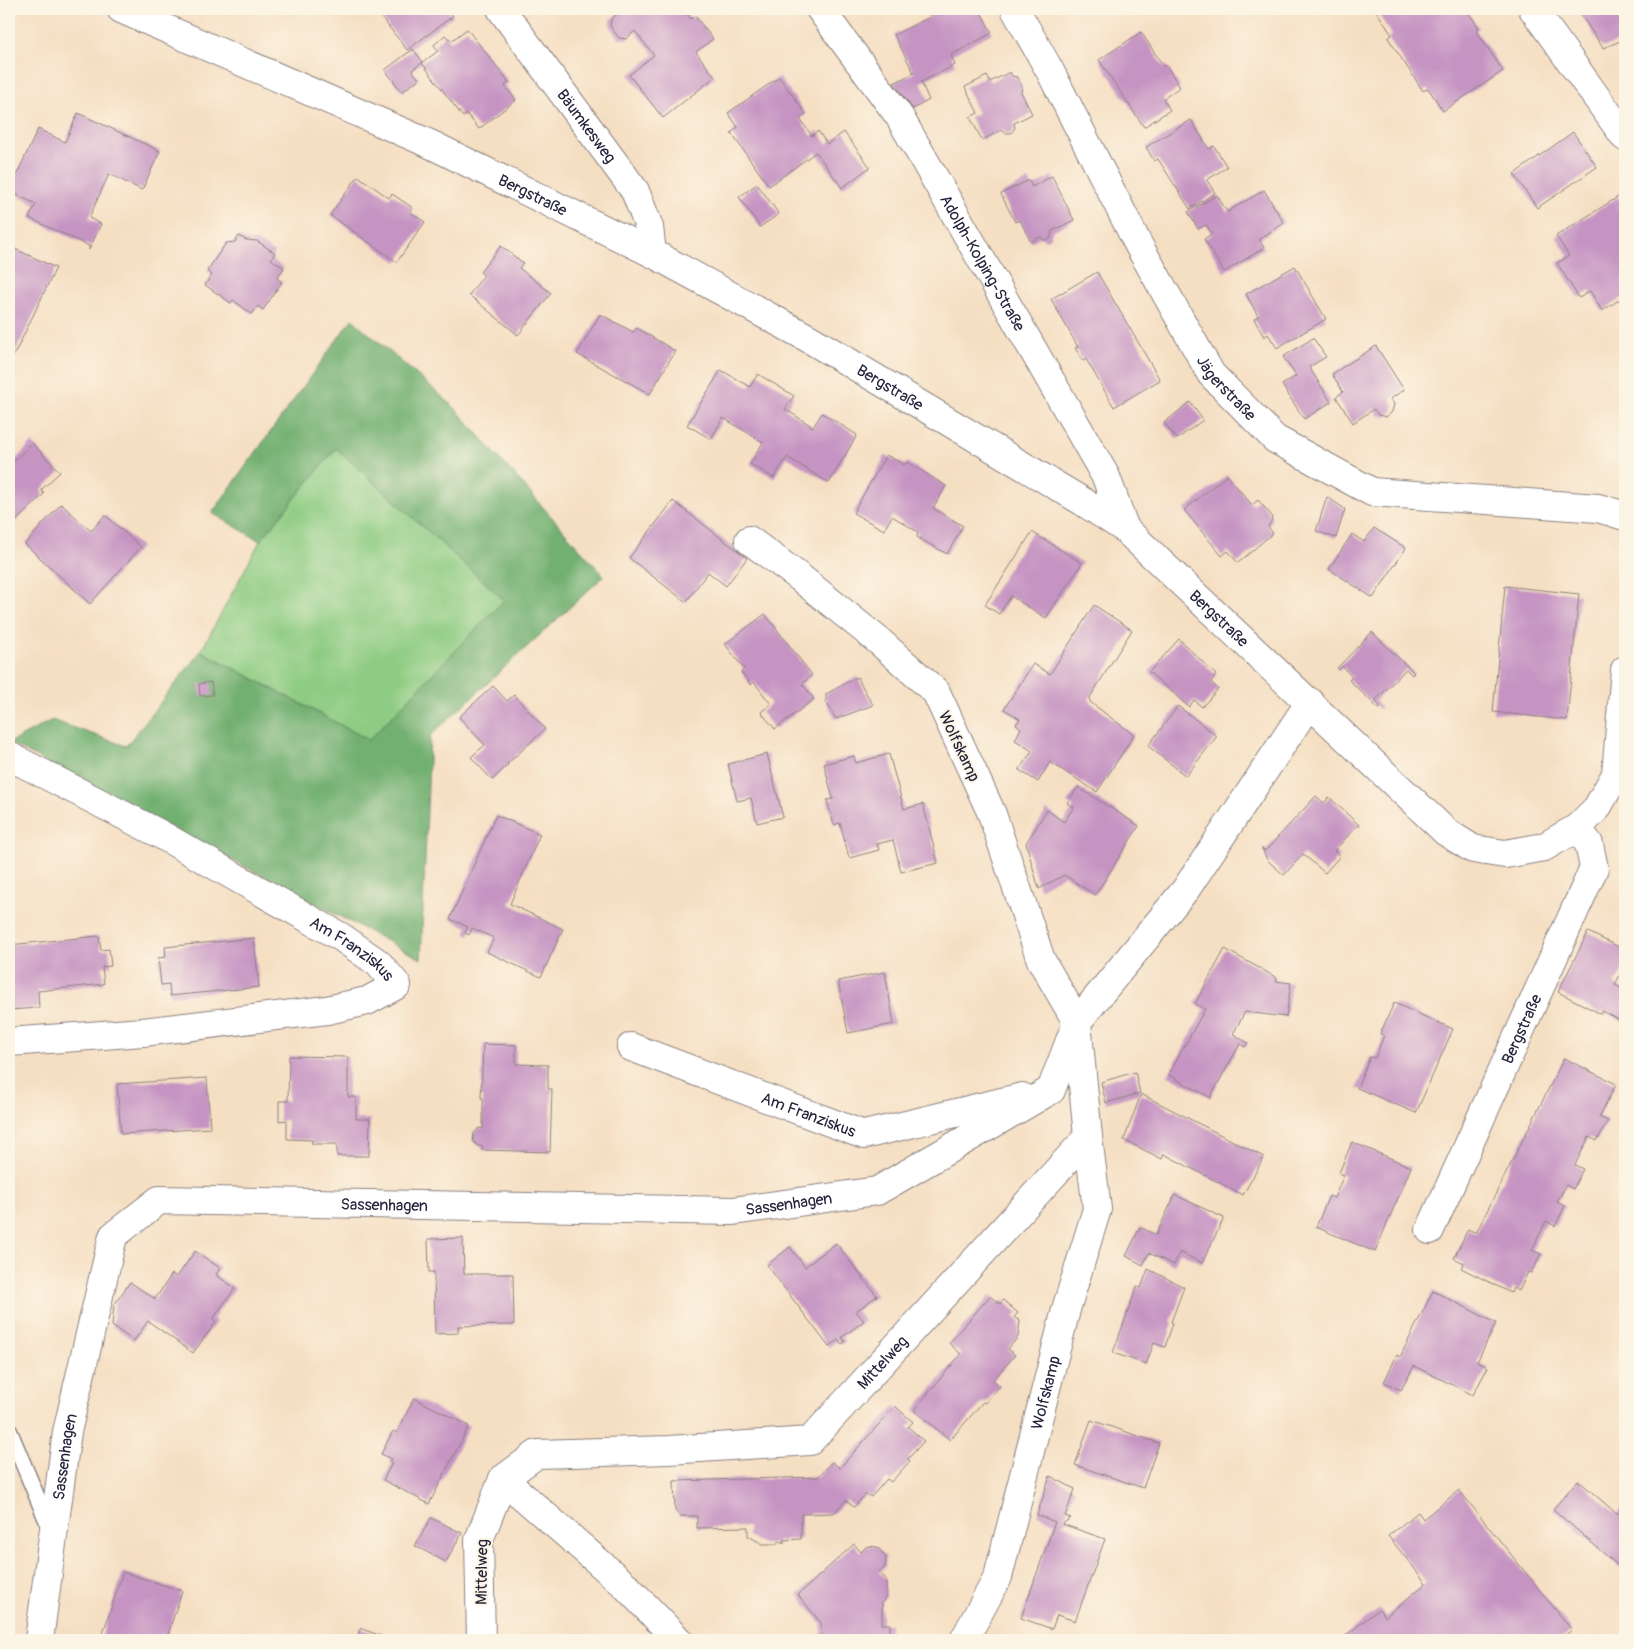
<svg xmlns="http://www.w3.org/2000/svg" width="1634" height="1649" viewBox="0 0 1634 1649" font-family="Pangolin,sans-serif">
<rect width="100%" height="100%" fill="#fcf5e5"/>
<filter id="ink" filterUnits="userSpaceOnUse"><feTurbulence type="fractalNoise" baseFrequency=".02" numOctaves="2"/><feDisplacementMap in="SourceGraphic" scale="10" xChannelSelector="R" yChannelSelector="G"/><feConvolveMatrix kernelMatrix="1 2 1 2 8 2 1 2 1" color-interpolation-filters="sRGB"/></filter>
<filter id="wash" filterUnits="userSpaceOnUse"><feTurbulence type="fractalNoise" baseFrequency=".0096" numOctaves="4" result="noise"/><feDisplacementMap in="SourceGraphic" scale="20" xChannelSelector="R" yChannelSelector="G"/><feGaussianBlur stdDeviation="1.12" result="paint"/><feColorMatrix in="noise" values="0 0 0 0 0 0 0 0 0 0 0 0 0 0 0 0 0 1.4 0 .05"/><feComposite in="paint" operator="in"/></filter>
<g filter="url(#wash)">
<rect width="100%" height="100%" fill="#f5dfc3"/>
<path fill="#8ecc83" stroke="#58775f" d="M336,448L505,600L369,740L201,651L260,541Z"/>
<path fill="#72b071" stroke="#4a6956" d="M352,319L454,407L604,576L430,736L421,959L9,743L52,720L126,746L201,651L369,740L504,600L336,448L260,541L212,513Z"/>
<g id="blocks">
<g fill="#c694c3">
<path d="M375,9H447L453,16L407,50Z"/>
<path d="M620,9H683L691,19L695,16L713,39L696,52L715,77L663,118L629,75L654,55L635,31L626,39L619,38L610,26L611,19L620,12L619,10Z"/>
<path d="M937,9H979L992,33L951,55L955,65L921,82L929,100L913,109L894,83L914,73L894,35L930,17L929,13Z"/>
<path d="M1375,9H1466L1479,28L1476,30L1503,71L1443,111L1428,88L1423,91L1388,38L1392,35Z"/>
<path d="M1577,9H1625V39L1603,48Z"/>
<path d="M467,29L509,82L505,86L516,100L479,129L467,114L463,117L422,63L438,51L434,45L445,35L451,41Z"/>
<path d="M1141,32L1164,67L1166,65L1180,87L1163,99L1170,110L1144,127L1099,60Z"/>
<path d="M413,49L423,62L412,70L419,79L402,92L385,70Z"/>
<path d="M1010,72L1012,76L1017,77L1022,87L1021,92L1032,114L1014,123L1015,128L1011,133H1005L1002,130L982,140L970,117L978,113L965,87L987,76L990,82Z"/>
<path d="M779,77L806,114L800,119L812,136L818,131L827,144L844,132L870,167L842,188L816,152L769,186L731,133L738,127L728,113Z"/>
<path d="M78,113L160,151L142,190L109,174L89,218L101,224L89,250V246L29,218L36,204L9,191L38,129L65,142Z"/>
<path d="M1191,120L1209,149L1214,146L1227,167L1207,180L1215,193L1190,209L1158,159L1154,161L1146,147Z"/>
<path d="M1573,132L1597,167L1537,208L1514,174Z"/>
<path d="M358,176L389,198L392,194L413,208L410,212L425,222L397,262L330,215Z"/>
<path d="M1052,176L1074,220L1052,231L1050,239L1045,240L1040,237L1031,242L1020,220L1015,222L1001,194L1029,180L1032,187Z"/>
<path d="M757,184L779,214L760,227L739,197Z"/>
<path d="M1264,190L1284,223L1259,239L1264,248L1224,272L1204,239L1212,234L1206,225L1198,229L1188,212L1217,195L1227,212Z"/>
<path d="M1618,197L1625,209V296L1602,311L1590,291L1579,298L1557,263L1569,256L1556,236Z"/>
<path d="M239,236L246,240L257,241L275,253L271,259L284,268L277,278L282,282L263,310L258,306L252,314L233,300L231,303L205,285L212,275L207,271L226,243L235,242Z"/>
<path d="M9,246L56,268L13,357L9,355Z"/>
<path d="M501,246L523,263L519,268L551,293L518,335L469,295L484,275L480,272Z"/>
<path d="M1295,266L1326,319L1277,348L1268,334L1264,337L1254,319L1258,316L1246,294Z"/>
<path d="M1097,272L1160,380L1114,407L1086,359L1083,361L1075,348L1078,347L1051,299Z"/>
<path d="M600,314L633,332L637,328L675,351L650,394L577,354Z"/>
<path d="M1313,338L1326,357L1309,367L1331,402L1304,419L1282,385L1296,376L1283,357Z"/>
<path d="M1376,346L1404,390L1390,399L1394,404L1392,412L1386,417L1378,415L1374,409L1353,423L1336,397L1343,392L1332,374Z"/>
<path d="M721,370L750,387L758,374L794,396L785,409L813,427L822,413L857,435L829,483L787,457L774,478L750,464L763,442L723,418L711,439L687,425Z"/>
<path d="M1190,402L1203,420L1177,439L1164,423Z"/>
<path d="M32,443L60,472L41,490L44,494L10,527L9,458L13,462Z"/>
<path d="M886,455L905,465L907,462L946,486L933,508L963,526L947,554L917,537L918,532L892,516L884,530L853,513Z"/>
<path d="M1227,475L1252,505L1258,500L1271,515L1272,520L1268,527L1273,533L1238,563L1228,551L1222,556L1184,510Z"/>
<path d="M1327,497L1345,509L1336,538L1316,531Z"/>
<path d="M673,501L747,558L726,586L708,572L686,602L629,558Z"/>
<path d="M61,504L91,531L105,515L141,547L90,604L25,544Z"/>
<path d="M1374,528L1406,548L1373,598L1329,569L1352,534L1364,542Z"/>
<path d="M1032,532L1082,563L1046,618L1011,596L999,614L985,605Z"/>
<path d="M1505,586L1579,594L1567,720L1493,712Z"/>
<path d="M1094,605L1132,630L1089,699L1090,700V702L1134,735L1097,792L1050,762L1038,782L1019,770L1032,751L1015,740L1021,728L1016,724L1020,719L1004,709L1033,664L1050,674Z"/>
<path d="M765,614L812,675L802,684L814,699L775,729L761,712L771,704L754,682L751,685L741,672L744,669L725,644Z"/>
<path d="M1372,632L1414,673L1412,675L1406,669L1375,701L1381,707L1379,709L1349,680L1352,677L1342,666L1339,670L1337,668Z"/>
<path d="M1179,639L1216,675L1211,682L1218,689L1202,707L1194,700L1189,707L1149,672Z"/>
<path d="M857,677L873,705L836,719L826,702V694Z"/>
<path d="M211,682L213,695L200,696L199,684Z"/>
<path d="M493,686L507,701L514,695L545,729L507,764L508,765L492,780L471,757L485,745L459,717Z"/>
<path d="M1178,706L1217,736L1186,776L1148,746Z"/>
<path d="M767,754L783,817L757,823L751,798L737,801L728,764Z"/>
<path d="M889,754L904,809L923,804L938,863L901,872L893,840L877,844L879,850L849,858L840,823L834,825L827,800L833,799L824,764L854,756L856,763Z"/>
<path d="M1078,787L1139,826L1095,895L1064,875L1039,889L1026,843L1047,810L1064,822L1074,807L1067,803Z"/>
<path d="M1316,796L1324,803L1329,797L1360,826H1357L1334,851L1340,856L1325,873L1303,854L1284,875L1267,860L1262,848L1265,851Z"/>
<path d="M496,815L540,834L510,904L563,929L541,977L487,952L494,938L472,928L469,935L465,933L468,927L450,919Z"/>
<path d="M1588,932L1625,950V965L1615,985L1625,990V1023L1602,1011L1601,1014L1558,992Z"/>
<path d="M99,936L101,950L109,949L111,966L102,967L104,984L38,991L39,1008L9,1010V945Z"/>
<path d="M254,938L259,987L170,996L169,984L161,985L158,958L166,957L165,947Z"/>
<path d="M1225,949L1277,978L1276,981L1291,983L1286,1017L1245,1012L1233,1034L1248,1043L1245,1047L1240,1044L1211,1096V1098L1167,1074L1170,1072L1205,1009L1195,1004Z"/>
<path d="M885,972L894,1024L848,1033L838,981Z"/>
<path d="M1394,1003L1453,1029L1416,1113L1357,1088L1370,1057L1375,1058L1384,1035L1380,1034Z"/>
<path d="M483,1044L516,1045V1064L548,1065V1089H552L550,1152L482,1150V1146H478L473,1141L474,1133L479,1128L483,1129V1098H481Z"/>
<path d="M289,1056L348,1057V1097H356V1119H370L369,1156H337V1144H312V1140L287,1139V1120L279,1121V1101H288Z"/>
<path d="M1564,1058L1616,1084L1599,1117L1608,1121L1597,1141L1589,1137L1575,1165L1583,1169L1573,1189L1566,1185L1557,1202L1565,1206L1555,1226L1546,1221L1532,1250L1541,1254L1531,1273L1528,1272L1519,1291L1513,1288L1511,1293L1461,1268L1464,1263L1454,1258L1468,1229L1476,1233Z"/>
<path d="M1135,1072L1140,1093L1106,1103L1101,1082Z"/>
<path d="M207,1078L210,1128L121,1134L117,1084Z"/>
<path d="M1141,1094L1264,1157L1243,1195L1164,1154L1162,1159L1124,1140Z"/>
<path d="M1352,1142L1411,1167L1375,1252L1316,1227L1329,1196L1334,1198L1344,1175L1339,1173Z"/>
<path d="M1175,1195L1224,1218L1202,1263L1180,1252L1174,1265L1149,1253L1143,1265L1126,1256L1140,1227L1156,1235Z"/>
<path d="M463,1238L464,1274H513L514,1325L458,1326V1333L435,1334L434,1272H429L428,1239Z"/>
<path d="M836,1243L877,1296L856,1311L864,1321L842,1337L845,1342L842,1344L838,1340L829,1347L767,1265L790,1247L805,1267Z"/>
<path d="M195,1251L220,1268L216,1275L235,1288L213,1319L216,1322L193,1353L148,1321L134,1341L112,1326L114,1305L130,1282L155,1299L172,1274L177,1277Z"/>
<path d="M1148,1269L1184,1287L1171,1322L1173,1323L1165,1347L1154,1343L1146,1364L1113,1353L1137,1286L1141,1288Z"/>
<path d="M1433,1291L1496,1323L1477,1362L1488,1367L1473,1395L1414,1366L1401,1390L1384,1382L1397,1355L1400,1357Z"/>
<path d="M990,1296L1000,1304L1003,1300L1018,1313L1014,1317L1020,1321L1018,1337L1008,1349L1015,1355L993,1380L1000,1386L985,1403L983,1402L950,1440L914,1410L961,1354L949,1343Z"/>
<path d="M414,1398L469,1426L429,1504L383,1480L392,1463L389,1462L391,1459L381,1454L393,1431L397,1433Z"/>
<path d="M895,1406L913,1422L908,1427L924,1441L908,1459L910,1461L891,1482L887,1479L871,1497L866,1494L854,1507L846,1500L834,1513L801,1514V1539L784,1540V1543L779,1541L776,1544H763L748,1536V1527L697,1528V1516H680L675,1510L674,1481L818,1477L832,1462L840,1468Z"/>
<path d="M1091,1420L1159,1443L1143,1488L1075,1465Z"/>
<path d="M1050,1476L1075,1489L1065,1516L1071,1518L1062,1524L1105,1539L1075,1621L1057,1615L1052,1629L1021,1618L1055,1522L1037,1515Z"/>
<path d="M1578,1480L1617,1514L1625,1504V1572L1553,1509Z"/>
<path d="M1459,1490L1572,1630L1559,1640H1340L1379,1609L1385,1617L1426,1583L1388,1536L1418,1512L1423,1519Z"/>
<path d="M431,1518L462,1533L446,1562L415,1546Z"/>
<path d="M854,1544L861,1552L867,1546L877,1547L886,1557L885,1567L879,1572L886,1579V1597L882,1602V1624H890V1640H822L821,1623L798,1595Z"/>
<path d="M123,1572L182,1591L166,1640L101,1639Z"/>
<path d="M361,1627L362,1629L393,1640H356Z"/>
</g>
</g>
</g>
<g filter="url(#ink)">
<use href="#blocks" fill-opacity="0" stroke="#8c807f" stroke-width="1"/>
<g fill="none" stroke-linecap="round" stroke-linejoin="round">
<g stroke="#8c807f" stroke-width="18">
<path id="service" d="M9,1430L50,1528"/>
</g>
<g stroke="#8c807f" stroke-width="30">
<g id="minor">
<path id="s1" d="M121,9L430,144L652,253L808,338L1082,501L1125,529L1446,832L1473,849L1505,854L1544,847L1577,828L1597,808L1616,774L1625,670"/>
<path id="s2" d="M501,9L635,191L649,227L652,253"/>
<path id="s3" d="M820,9L899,116L1106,477L1125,529"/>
<path id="s4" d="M1015,9L1050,71L1138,244L1211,374L1275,439L1372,492L1598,508L1625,516"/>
<path d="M1533,9L1625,137"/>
<path id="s5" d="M9,756L158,833L341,937L378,963L397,985L367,1001L327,1010L143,1032L9,1042"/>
<path id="s6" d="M631,1047L864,1135L1022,1097"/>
<path d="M1051,1090L1077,1022L1186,889L1310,702"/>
<path id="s7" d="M1430,1230L1594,868L1589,844L1577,828"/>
<path d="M503,1479L625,1585L678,1640"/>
<path id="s8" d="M39,1640L67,1432L113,1236L159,1200L733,1211L877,1191L1051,1090"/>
<path id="s9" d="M481,1640L479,1540L503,1479L537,1454L669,1450L810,1441L1088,1137L1077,1022L1041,960L992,814L936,692L880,642L798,576L749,540"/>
<path id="s10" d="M964,1640L998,1577L1067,1306L1097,1209L1088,1137"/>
</g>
</g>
<use href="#service" stroke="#fff" stroke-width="15"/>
<use href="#minor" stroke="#fff" stroke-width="28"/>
</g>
</g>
<g text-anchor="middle" stroke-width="4" stroke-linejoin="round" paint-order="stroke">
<g font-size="16" fill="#22223b" stroke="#fcf5e5">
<text dy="6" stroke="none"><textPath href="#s2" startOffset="145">Bäumkesweg</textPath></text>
<text dy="6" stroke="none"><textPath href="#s1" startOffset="452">Bergstraße</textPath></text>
<text dy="6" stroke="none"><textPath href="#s3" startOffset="302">Adolph-Kolping-Straße</textPath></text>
<text dy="6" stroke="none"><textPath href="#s1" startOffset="858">Bergstraße</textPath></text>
<text dy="6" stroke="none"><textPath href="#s4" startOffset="435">Jägerstraße</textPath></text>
<text dy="6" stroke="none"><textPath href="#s1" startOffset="1262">Bergstraße</textPath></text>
<text transform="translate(960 746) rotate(65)" y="6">Wolfskamp</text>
<text dy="6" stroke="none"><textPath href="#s5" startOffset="394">Am Franziskus</textPath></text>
<text dy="6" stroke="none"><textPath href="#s7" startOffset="221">Bergstraße</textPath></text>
<text dy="6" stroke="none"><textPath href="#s6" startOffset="190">Am Franziskus</textPath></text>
<text dy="6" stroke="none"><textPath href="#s8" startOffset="1100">Sassenhagen</textPath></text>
<text dy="6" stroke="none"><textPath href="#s8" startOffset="695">Sassenhagen</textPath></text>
<text dy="6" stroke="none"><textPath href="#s9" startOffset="588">Mittelweg</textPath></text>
<text dy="6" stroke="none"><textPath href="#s10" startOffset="262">Wolfskamp</textPath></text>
<text dy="6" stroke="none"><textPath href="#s8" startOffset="185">Sassenhagen</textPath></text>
<text transform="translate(481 1572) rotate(-89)" y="6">Mittelweg</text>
</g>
</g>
<rect width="1634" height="1649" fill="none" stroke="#fcf5e5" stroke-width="30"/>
</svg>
